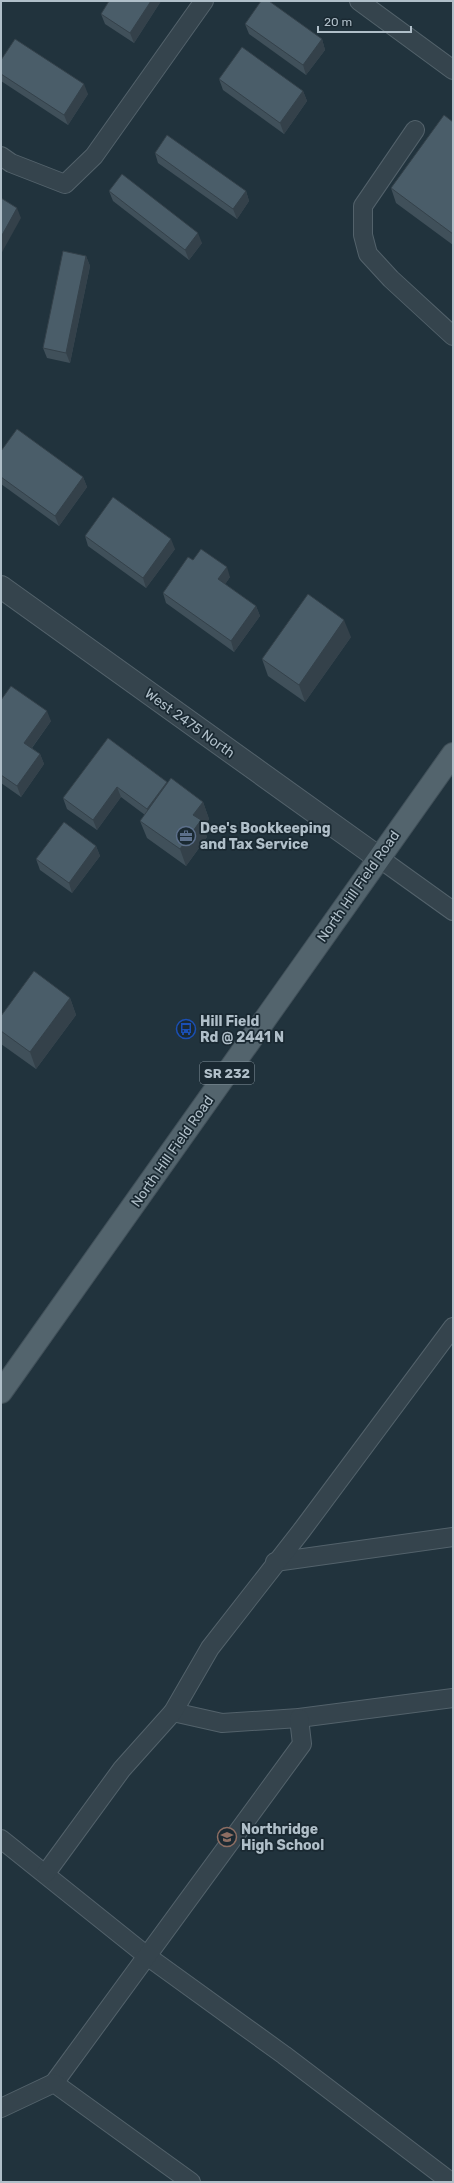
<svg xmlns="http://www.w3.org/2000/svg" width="454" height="2183" viewBox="0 0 454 2183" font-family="Rubik,sans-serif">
<rect width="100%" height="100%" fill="#21333d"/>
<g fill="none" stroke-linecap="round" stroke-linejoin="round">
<g stroke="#53626b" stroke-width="20">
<g id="lane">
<path d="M359,1L453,70"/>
<path d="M415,130L363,206V235L368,254L391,279L453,336"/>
<path d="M1,156L11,163L65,184L94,156L204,1"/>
<path d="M379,858L453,911"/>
<path d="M275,1562L453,1537"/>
<path d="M173,1712L222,1723L299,1718L453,1698"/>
<path d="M1,1839L147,1956L284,2055L451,2182"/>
<path d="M46,1873L122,1769L173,1712L210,1648L302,1530L453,1327"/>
<path d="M54,2083L302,1744L299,1718"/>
<path d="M1,2108L54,2083L191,2182"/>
</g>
</g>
<g stroke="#53626b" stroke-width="24">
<path id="street" d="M1,587L379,858"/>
</g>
<g stroke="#415059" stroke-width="24">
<path id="primary" d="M1,1392L453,754"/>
</g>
<use href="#lane" stroke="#35444d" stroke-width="18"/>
<use href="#street" stroke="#35444d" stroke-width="22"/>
<use href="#primary" stroke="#53646d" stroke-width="22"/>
</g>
<g fill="#40505a">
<path d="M161,1L134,43L105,24L101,14Z"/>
<path d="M245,24L322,39L325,50L306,75L249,34Z"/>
<path d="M1,60L88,94L68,125L1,81Z"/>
<path d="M219,79L303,91L307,101L284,134L223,90Z"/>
<path d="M453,122V245L396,203L391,188Z"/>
<path d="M155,153L246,191L249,201L237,219L158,163Z"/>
<path d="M109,191L202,243L189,260L113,201Z"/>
<path d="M86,256L90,266L70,363L47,358L43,348Z"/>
<path d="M1,451L83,477L87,487L59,526L1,484Z"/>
<path d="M85,536L175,549L146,588L88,546Z"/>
<path d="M193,560L230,577L225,584L256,606L260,616L234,652L166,603L163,593Z"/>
<path d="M351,637L305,702L268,676L262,659Z"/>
<path d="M1,700L51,721L32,748L40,754L44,764L21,797L1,783Z"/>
<path d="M108,738L167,782V783L203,802L209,819L203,827L207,837L186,866L147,838L140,821L145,815L121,797L97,830L67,809L63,798Z"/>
<path d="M96,846L100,856L72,893L40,870L36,859Z"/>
<path d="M70,998L76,1015L36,1069L1,1044V1016Z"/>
</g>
<g fill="#34414a">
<path d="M151,1H161L134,43L130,33Z"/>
<path d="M322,39L325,50L306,75L303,65Z"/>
<path d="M84,84L88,94L68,125L64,115Z"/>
<path d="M303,91L307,101L284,134L280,123Z"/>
<path d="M246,191L249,201L237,219L233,209Z"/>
<path d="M17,208L21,218L1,254V237Z"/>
<path d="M198,233L202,243L189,260L185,250Z"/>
<path d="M86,256L90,266L70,363L66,353Z"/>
<path d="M83,477L87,487L59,526L55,516Z"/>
<path d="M171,539L175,549L146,588L143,578Z"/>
<path d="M227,567L230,577L222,589L218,579Z"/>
<path d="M256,606L260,616L234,652L231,641Z"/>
<path d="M344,620L351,637L305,702L299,685Z"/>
<path d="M47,711L51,721L28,753L24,743Z"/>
<path d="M40,754L44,764L21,797L17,786Z"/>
<path d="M167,782L171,792L151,819L147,809Z"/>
<path d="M117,787L121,797L97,830L93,820Z"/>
<path d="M203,802L209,819L203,827L207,837L186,866L180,849L193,815Z"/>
<path d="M96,846L100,856L72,893L69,883Z"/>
<path d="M70,998L76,1015L36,1069L30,1052Z"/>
</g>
<g fill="#4a5d69" stroke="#34414a">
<path d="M109,1H151L130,33L101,14Z"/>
<path d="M261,1H269L322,39L303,65L245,24Z"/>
<path d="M15,39L84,84L64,115L1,74V60Z"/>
<path d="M242,47L303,91L280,123L219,79Z"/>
<path d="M444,115L453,122V234L391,188Z"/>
<path d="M167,135L246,191L233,209L155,153Z"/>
<path d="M122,174L198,233L185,250L109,191Z"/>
<path d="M1,198L17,208L1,237Z"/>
<path d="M63,251L86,256L66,353L43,348Z"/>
<path d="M17,429L83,477L55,516L1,477V451Z"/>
<path d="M113,497L171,539L143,578L85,536Z"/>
<path d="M201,549L227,567L218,579L256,606L231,641L163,593L188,557L193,560Z"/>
<path d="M308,594L344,620L299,685L262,659Z"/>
<path d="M11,686L47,711L24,743L40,754L17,786L1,775V700Z"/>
<path d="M108,738L167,782L147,809L117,787L93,820L63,798Z"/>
<path d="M171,778L203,802L193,815L201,820L180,849L140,821Z"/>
<path d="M64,822L96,846L69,883L36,859Z"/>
<path d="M34,971L70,998L30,1052L1,1031V1016Z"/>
</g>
<defs>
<g id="office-ring" transform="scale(1)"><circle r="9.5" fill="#1a2932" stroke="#5c6f8a" stroke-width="1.5"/><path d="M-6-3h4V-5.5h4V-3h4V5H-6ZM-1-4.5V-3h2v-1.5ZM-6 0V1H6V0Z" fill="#5c6f8a"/></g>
<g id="bus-ring" transform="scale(1)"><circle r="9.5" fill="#1a2932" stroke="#1a4fb4" stroke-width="1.5"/><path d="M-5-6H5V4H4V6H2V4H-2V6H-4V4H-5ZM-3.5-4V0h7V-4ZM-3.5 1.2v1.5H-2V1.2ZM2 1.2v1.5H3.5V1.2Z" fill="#1a4fb4"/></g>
<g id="school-ring" transform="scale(1)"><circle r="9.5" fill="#1a2932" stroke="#8d6e63" stroke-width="1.5"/><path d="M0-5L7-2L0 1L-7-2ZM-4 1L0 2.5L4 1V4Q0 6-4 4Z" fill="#8d6e63"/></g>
</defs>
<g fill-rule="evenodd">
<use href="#office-ring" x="186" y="836"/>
<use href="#bus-ring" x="186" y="1029"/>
<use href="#school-ring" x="227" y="1837"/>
</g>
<g text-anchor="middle" stroke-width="3.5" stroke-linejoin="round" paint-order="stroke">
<rect fill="#1a2932" stroke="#83929c" stroke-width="1" x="200" y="1062" width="54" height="22" rx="3"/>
<g font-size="13" font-weight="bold" fill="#b0bfc9">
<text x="227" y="1078">SR 232</text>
</g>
<g font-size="14" fill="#b0bfc9" stroke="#1a2932">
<text transform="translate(190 723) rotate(36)" y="5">West 2475 North</text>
<text transform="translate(358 886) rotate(-55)" y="5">North Hill Field Road</text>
<text transform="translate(172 1151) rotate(-55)" y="5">North Hill Field Road</text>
</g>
<g font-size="14" font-weight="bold" fill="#b0bfc9" stroke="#1a2932" text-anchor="start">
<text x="200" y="833">Dee's Bookkeeping<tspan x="200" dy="16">and Tax Service</tspan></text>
<text x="200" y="1026">Hill Field<tspan x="200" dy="16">Rd @ 2441 N</tspan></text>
<text x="241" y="1834">Northridge<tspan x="241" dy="16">High School</tspan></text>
</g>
</g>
<rect width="454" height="2183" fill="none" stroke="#b0bfc9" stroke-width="4"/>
<path d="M318 26v6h93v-6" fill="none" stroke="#b0bfc9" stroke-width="2"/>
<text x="324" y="26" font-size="12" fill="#b0bfc9" stroke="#1a2932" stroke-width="3" paint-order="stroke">20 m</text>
</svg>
